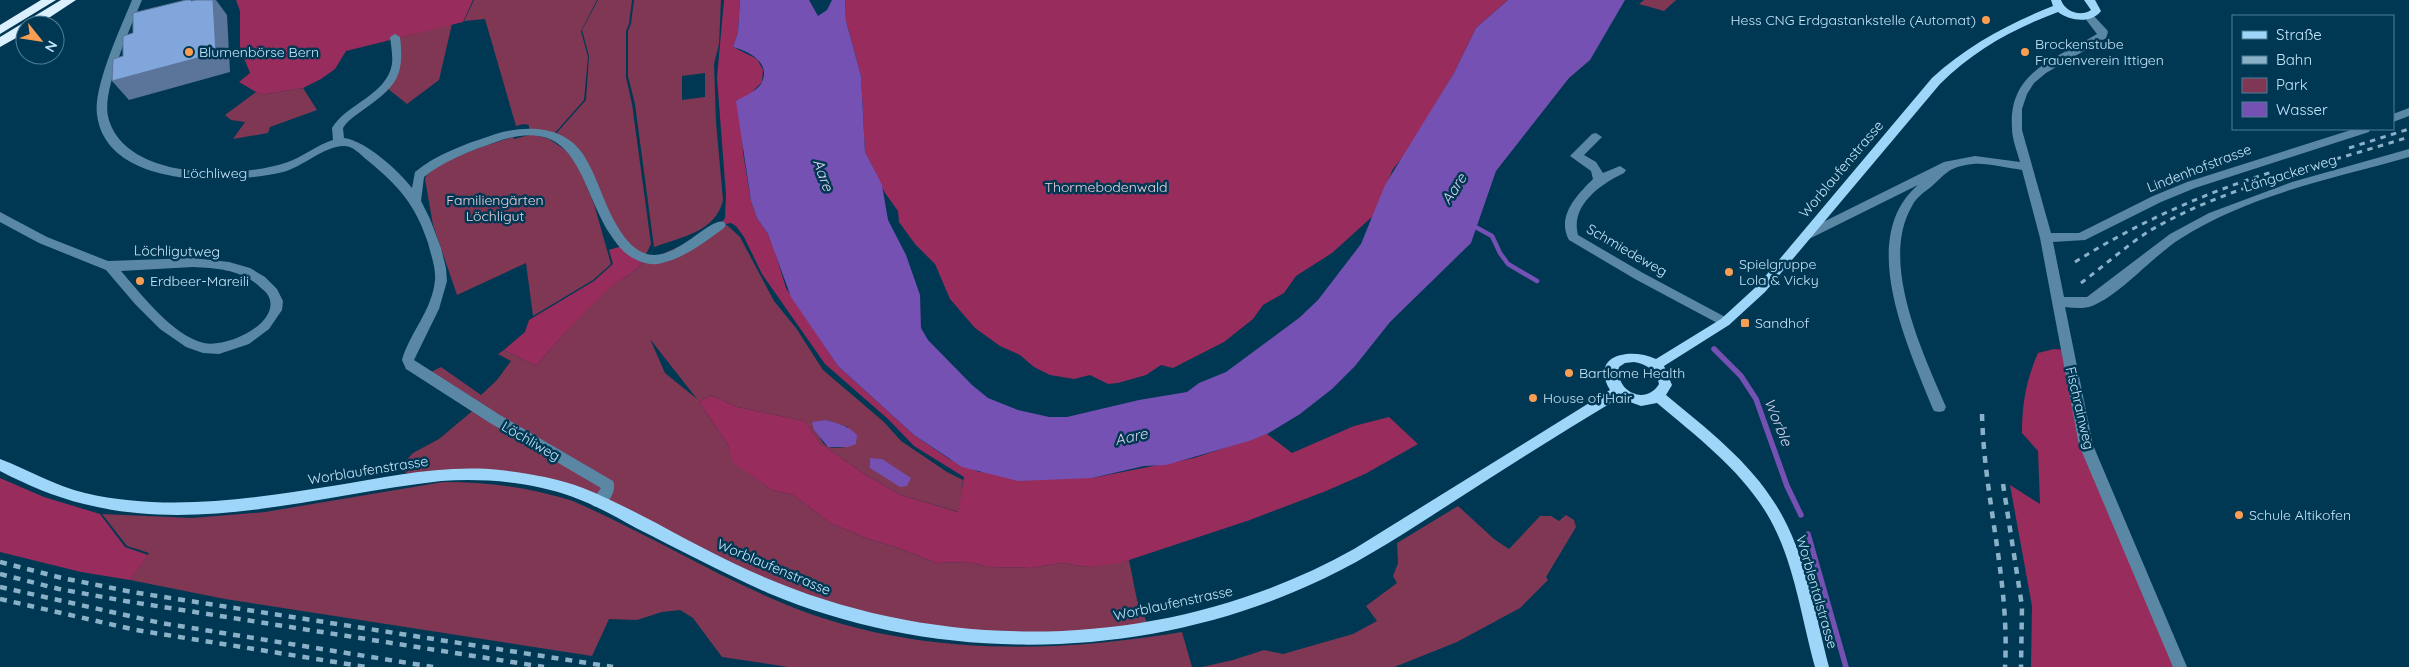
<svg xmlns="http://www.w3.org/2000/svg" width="2409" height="667" viewBox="0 0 2409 667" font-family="Quicksand,sans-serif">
<rect width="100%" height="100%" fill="#003853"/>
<g fill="#7f3754" fill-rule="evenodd">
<path d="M474,0H597L581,31L588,57L584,100L553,135L529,129V125L523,124L516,126L485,19L464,21Z"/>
<path d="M598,0H632L629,24L626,31V77L632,104L651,244L644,258L629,251L583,165L553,137L586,100L589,56L582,30Z"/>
<path d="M634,0H721L719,44L714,64L716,122L723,200C716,232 681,237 654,247L635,104L628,76V31L631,24ZM705,73V97L682,100V76Z"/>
<path d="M1644,0H1676L1664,11L1639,4Z"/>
<path d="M452,24L439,80L407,104L387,88L398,38Z"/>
<path d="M303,88L317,110L270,127L268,133L233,139L245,122L231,120L225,115L256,92L261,95Z"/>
<path d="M533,134L549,139L564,149L576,161L594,204L611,264L593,280L533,316L526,263L457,295L433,225L425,179C430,162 496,142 513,137L514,139Z"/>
<path d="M727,225L740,237L774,301L796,328L823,370L884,422L901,441L947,472L963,480L959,512L901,495L866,475L820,443L805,421L737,407L711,395L699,402L728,445L734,463L772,490L793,495L830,523L868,539L896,547L936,563L965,562L990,567L1032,568L1061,563L1088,567L1129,560L1137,600L1149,627L1126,631L951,634L794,596L598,501L506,475L417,478L398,469L413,453L439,439L476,408L427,374L441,367L481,395L497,380L511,361L498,354L504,350L536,366C561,339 583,309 612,286C623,277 638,272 645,259L649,260ZM650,339L697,399L665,373ZM826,420L848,427V447C840,447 829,450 824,444C820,439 819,434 814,430L818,422Z"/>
<path d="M443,482C488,482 530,487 573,501C646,533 714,575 787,605C912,656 1051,654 1182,632L1192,667H788L722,657L693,618L680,610L662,612L637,620L609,619L592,656L225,599L130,580L149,553L127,546L102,514L192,518L265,512Z"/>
<path d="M1458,506L1494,539L1509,549L1540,516H1551L1559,521L1566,515L1574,520L1576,527L1546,577L1548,580L1520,608L1457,642L1402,664L1394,667H1202L1233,660L1264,650L1283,654L1353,634L1377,621L1366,606L1397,583L1393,576L1398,563L1397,543Z"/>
</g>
<g fill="#982c5c">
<path d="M236,0H473L463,22L346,51L335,69L321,79L303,88L261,95L239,82L250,73L240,48V11Z"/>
<path d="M724,0H740L738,32L733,47L757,59L763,70L762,82L754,90L742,127L743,153L751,201L757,218L768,234L774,249L786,288L838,366L914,435L949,459L979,472L1092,478L1194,458L1267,434L1292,453L1354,426L1389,417L1418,444L1365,474L1326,491L1250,520L1120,563L1088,567L1061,563L1032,568L990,567L965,562L936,563L896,547L868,539L830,523L793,495L772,490L733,463L728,445L699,402L711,395L737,407L805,421L820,443L866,475L901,495L958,512L964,477L914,446L888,419L825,364L762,274L744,237L736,226L731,223L720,225L725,218L726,195L717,78Z"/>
<path d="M845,0H1508L1476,28L1454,73L1410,148L1393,169L1373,216L1332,253L1296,276L1284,293L1263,305L1253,319L1224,342L1173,368L1161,365L1146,375L1118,383L1108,384L1090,375L1074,379L1050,375L1034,367L1020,355L1000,346L975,328L950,299L935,264L915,244L899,222L898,211L885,193L865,152L861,76L846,21Z"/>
<path d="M622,246L645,259C637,273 621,278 610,288C583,312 560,339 536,366L504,350L525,332L529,320L594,281L613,264L609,250Z"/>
<path d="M2054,349L2067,350L2078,408L2180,667H2031L2032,606L2010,485L2040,504L2038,451L2022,433C2022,404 2026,380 2038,353Z"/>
<path d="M0,478L44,497L100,514L125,547L148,555L130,580L81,572L0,552Z"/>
</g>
<g fill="#7451b3">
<path d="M740,0H809L818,16L827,10L832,0H845L846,21L861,76L865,152L882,185L888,220L906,255L920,295L921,328L928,340L972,385L988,398L1018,410L1049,417H1067L1139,400L1187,392L1199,383L1226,372L1299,318L1318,300L1361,244L1385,185L1454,73L1476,28L1508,0H1625L1590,60L1569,78L1496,171L1471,243L1390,322L1355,366L1332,389L1300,414L1267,434L1249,441L1166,465L1144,466L1092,478L1018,481L962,467L914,435L838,366L791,297L768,234L757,218L751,201L736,101C744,96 758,91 762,82C771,62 748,51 733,47L738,32Z"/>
<path d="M826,420C837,423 849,426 857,435L856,444L848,447H828L814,430L812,422Z"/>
<path d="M870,458L882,459L911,478L907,486L900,487L870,468Z"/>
</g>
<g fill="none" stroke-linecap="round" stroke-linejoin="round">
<path stroke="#7451b3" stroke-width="4.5" d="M1470,224L1492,236L1500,253L1508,264L1537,281"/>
<g stroke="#7451b3" stroke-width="5.5">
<path d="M1714,349L1741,376L1756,399L1787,486L1801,515"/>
<path d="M1808,534L1846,667"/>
</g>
<g fill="#5987a4" fill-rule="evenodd">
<path d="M132,0H142C131,26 102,90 108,116C122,180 236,179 285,163C302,158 316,145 333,140L332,128C346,104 387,95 392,64C393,55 391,46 390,37L395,34L400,37C405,78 395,87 363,110C356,115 347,121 343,128L344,138C366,141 398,170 412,188L415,172C435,155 465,144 490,136C521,125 562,123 583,154C598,177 604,206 619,229C625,239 635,251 647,254C676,262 709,217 724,222L726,225L724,228C705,242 686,257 662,263C652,266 642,263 633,258C623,253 616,243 610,234C578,183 578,113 496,142C473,150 443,161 424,177L421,201L430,219L441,248L446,268L447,281L439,309L414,360L500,415L613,481C618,492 605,511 593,506L591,502L601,488L490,423L406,369L402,360C410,332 432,311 435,280C436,268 431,255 428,243C415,204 399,186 367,160C361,155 353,146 345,146C325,145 303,167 283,172C229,185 107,189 97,115C93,87 121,27 132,0Z"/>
<path d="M2089,14L2093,15L2107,30L2108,32L2106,38L2046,73L2034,83L2027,94L2022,109V130L2051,233H2079L2153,196L2187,182L2354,129H2370L2369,132L2195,188L2161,202L2085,240L2053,242L2064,297H2087L2170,234L2209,213L2292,182L2409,149V157C2332,179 2248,195 2180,239C2153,256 2120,295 2092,306C2084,309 2074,308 2065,307L2093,445L2187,667H2173L2079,445L2040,238L2022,170C2007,168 1988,163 1973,164C1948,167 1948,172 1931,187C1924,192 1916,198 1912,206C1879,262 1923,353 1946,407L1944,411L1939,412L1934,411L1932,407C1908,346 1856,238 1918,185L1811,238L1807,239L1801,235L1803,232L1944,162L1975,156L2020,162C2017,151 2012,139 2012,128C2008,70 2057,59 2097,34L2084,17Z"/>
<path d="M2409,108V116L2393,122V114Z"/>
<path d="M1596,133L1602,137L1584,155L1596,162L1603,173L1620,166L1626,170L1624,173C1601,184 1570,205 1578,235L1643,273L1729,319L1731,322L1729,325H1721L1635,279L1569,240C1556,216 1577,195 1593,179L1591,171L1570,156L1592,134Z"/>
<path d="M0,212L47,237L108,261L193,258L229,262L250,268L265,277L277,289L283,301L282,310L269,329L249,344L219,354L203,353L186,347L160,329L135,304L106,270L39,243L0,222ZM193,267C217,268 243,270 261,288C265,291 269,295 270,300C276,326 225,348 204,343C173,336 141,294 121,271Z"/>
</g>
<path fill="#9ed6fa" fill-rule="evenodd" d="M2051,0H2061C2065,12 2081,17 2091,10L2084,0H2095L2101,11C2091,24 2070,21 2058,12C2013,29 1974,50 1940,84L1765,292L1729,325L1664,366L1672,385L1666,395C1706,428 1749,461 1776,505C1806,553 1815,613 1829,667H1815C1801,617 1794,559 1767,514C1740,469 1696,436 1657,403L1641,406L1619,398C1564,431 1510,465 1456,500C1414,527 1371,556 1325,578C1153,661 944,667 768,593C723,573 680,550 636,528C616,517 595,505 573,497C531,482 485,478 441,481C324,494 202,534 84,504C55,497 27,485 0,471V459C29,470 55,486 85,493C166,512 251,499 332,486C387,477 444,464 500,470C527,473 557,478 583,488C640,511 692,545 748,570C939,658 1170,652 1354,549L1610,390C1589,355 1630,347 1656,359L1721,319L1757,286L1932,78C1968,45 2008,24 2053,6ZM1634,362C1647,364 1657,371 1659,384C1646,406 1615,392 1619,367L1625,363Z"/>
<g fill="#dbf0fe" fill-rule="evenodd">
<path d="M41,0H56L0,34V25Z"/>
<path d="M61,0H76L38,25H25V33L0,47V37Z"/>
</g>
<g stroke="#8ab1c8" stroke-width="3" stroke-dasharray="5.5 5.5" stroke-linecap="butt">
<path d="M2349,148L2409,129"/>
<path d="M2075,262C2137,223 2202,194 2272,172"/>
<path d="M2081,283C2104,266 2127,245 2151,230C2225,187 2327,163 2409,137"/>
</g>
<g stroke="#8ab1c8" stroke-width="4.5" stroke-dasharray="7 7" stroke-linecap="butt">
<path d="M1982,414C1984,499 2010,581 2005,667"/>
<path d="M2003,484L2022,606L2021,667"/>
<path d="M0,562L62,578L132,592L613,667"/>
<path d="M0,574L59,589L125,601L544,667"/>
<path d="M0,587L161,623L433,667"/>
<path d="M0,599L136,630L366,667"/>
</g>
</g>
<path fill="#5a749a" d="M213,0H216L227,15L230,72L129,100L112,81Z"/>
<path fill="#81a6dc" stroke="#5a749a" d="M186,0H191V1L196,0H213L216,53L112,81L113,59L123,56V36L133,33V13Z"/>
<g fill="#fc9e52" stroke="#003853" stroke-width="2">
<circle cx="1986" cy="20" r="5"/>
<circle cx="189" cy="52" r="5"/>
<circle cx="2025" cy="52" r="5"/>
<circle cx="1729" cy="272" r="5"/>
<circle cx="140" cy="281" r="5"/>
<rect x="1740" y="318" width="10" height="10" rx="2.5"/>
<circle cx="1569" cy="373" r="5"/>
<circle cx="1533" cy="398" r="5"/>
<circle cx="2239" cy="515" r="5"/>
</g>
<g text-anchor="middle" stroke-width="5" stroke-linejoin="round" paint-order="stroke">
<g font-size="14" fill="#c5e5fa" stroke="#003853" text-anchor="start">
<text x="1976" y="25" text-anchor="end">Hess CNG Erdgastankstelle (Automat)</text>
<text x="2035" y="49">Brockenstube<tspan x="2035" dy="16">Frauenverein Ittigen</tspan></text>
<text x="199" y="57">Blumenbörse Bern</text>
<text x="1739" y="269">Spielgruppe<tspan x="1739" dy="16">Lola &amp; Vicky</tspan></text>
<text x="150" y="286">Erdbeer-Mareili</text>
<text x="1755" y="328">Sandhof</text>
<text x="1579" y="378">Bartlome Health</text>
<text x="1543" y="403">House of Hair</text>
<text x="2249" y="520">Schule Altikofen</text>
</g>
<g font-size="14" fill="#c5e5fa" stroke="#003853">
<text transform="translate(2199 168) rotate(-21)" y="5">Lindenhofstrasse</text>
<text transform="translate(1841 169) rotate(-50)" y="5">Worblaufenstrasse</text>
<text x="215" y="178">Löchliweg</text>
<text transform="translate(2290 173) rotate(-17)" y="5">Längackerweg</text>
<text transform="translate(1627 250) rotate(30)" y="5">Schmiedeweg</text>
<text transform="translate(177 251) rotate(1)" y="5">Löchligutweg</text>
<text transform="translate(2080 408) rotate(77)" y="5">Fischrainweg</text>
<text transform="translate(531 441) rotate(30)" y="5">Löchliweg</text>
<text transform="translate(368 470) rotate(-9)" y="5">Worblaufenstrasse</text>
<text transform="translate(774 567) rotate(23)" y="5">Worblaufenstrasse</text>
<text transform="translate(1817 592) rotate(74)" y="5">Worblentalstrasse</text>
<text transform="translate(1173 603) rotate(-12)" y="5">Worblaufenstrasse</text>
</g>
<g font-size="14" fill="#ecced8" stroke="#003853">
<text x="1106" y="192">Thormebodenwald</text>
<text x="495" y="205">Familiengärten<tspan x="495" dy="16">Löchligut</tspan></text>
</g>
<g font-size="15" font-style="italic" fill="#dad3ed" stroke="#003853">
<text transform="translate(823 175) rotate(70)" y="5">Aare</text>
<text transform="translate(1454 189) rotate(-57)" y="5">Aare</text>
<text transform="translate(1778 422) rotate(68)" y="5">Worble</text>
<text transform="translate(1131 437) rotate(-13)" y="5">Aare</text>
</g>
</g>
<rect x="2232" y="15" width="162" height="115" fill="#003853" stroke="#4f7d96"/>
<rect x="2242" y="31" width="25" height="8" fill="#9ed6fa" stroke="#4f7d96"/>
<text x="2276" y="40" font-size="15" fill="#c5e5fa">Straße</text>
<rect x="2242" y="56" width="25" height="8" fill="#8ab1c8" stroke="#4f7d96"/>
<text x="2276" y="65" font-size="15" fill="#c5e5fa">Bahn</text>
<rect x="2242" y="78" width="25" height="15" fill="#7f3754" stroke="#4f7d96"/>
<text x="2276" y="90" font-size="15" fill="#c5e5fa">Park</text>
<rect x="2242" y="102" width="25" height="15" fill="#7451b3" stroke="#4f7d96"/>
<text x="2276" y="115" font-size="15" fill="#c5e5fa">Wasser</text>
<g transform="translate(40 40) rotate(120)"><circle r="24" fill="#003853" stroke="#4f7d96"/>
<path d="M0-4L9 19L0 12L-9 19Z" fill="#fc9e52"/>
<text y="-8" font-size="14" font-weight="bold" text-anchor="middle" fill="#c5e5fa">N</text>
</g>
</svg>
